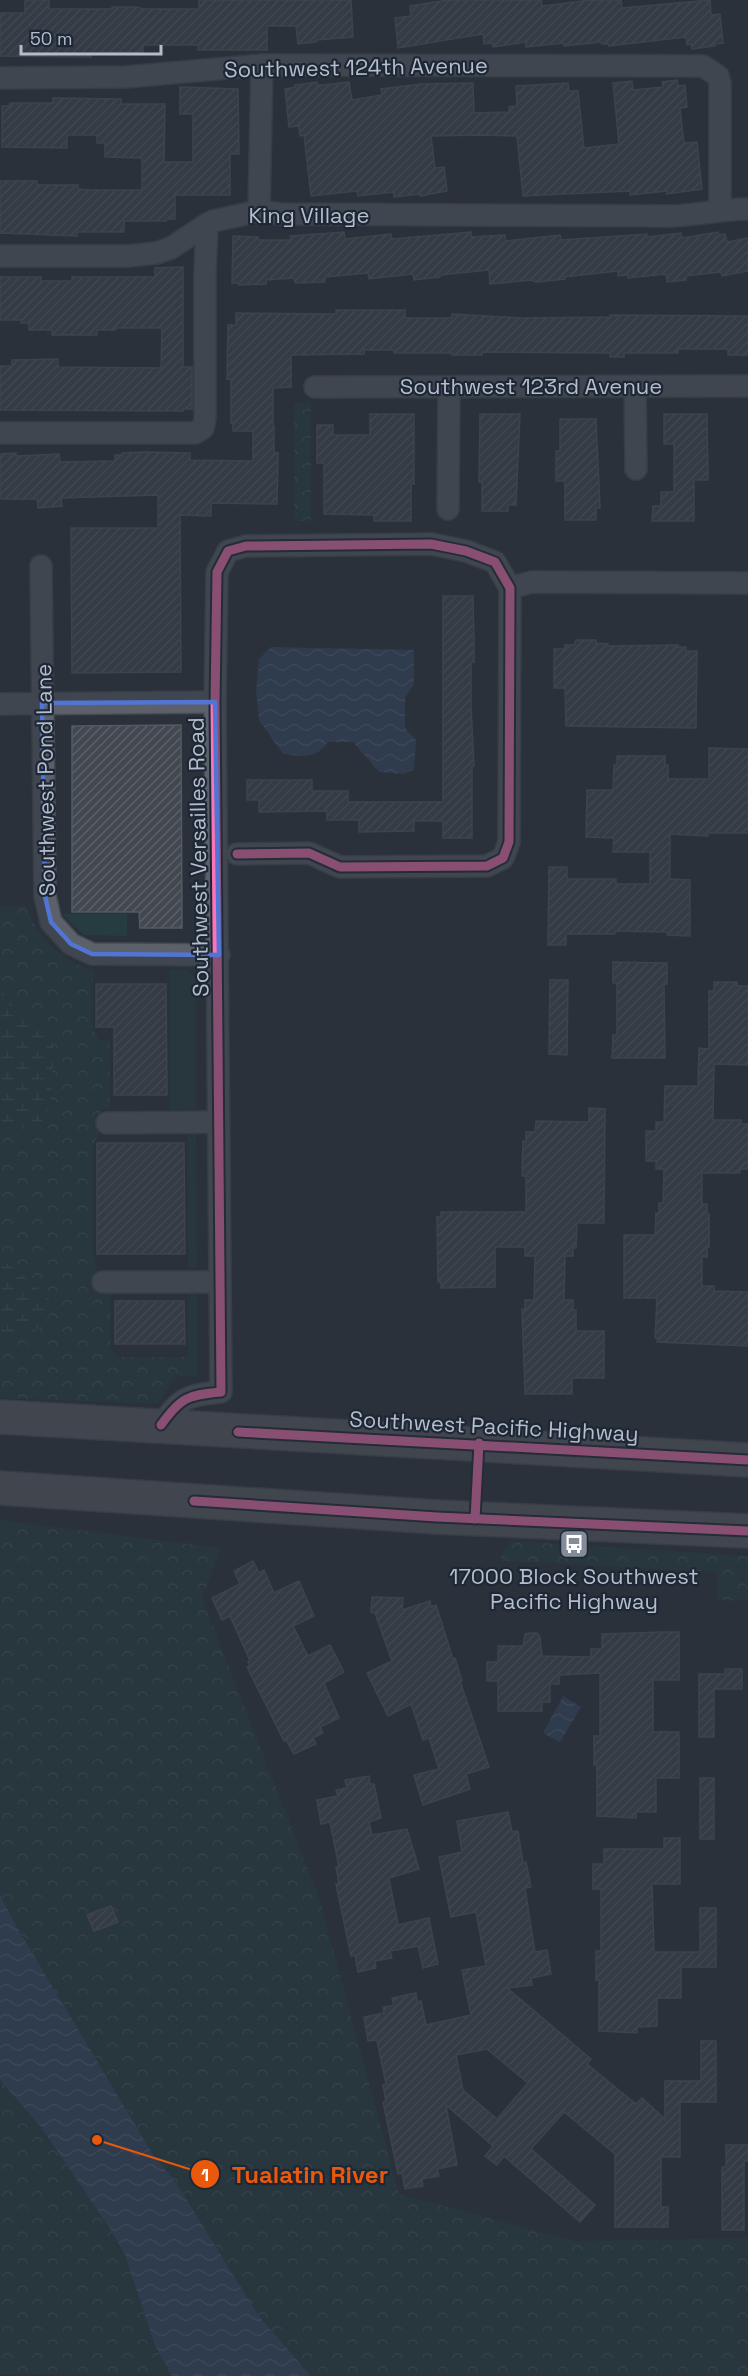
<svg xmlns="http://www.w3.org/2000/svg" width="748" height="2376" viewBox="0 0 748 2376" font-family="'Space Grotesk',sans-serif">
<defs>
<pattern id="forest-crowns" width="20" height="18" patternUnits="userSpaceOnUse" patternTransform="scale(1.5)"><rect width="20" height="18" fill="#273c41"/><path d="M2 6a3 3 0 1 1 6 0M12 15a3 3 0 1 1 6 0" fill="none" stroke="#44565b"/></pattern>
<pattern id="wetland-marsh" width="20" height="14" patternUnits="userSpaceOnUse" patternTransform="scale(1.5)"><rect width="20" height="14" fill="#273c41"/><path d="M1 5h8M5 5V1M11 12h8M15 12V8" fill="none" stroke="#44565b"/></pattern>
<pattern id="water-waves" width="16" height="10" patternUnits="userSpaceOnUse" patternTransform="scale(1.5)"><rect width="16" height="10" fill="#374965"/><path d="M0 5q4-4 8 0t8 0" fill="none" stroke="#52617a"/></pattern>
<pattern id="building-hatch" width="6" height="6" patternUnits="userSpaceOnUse" patternTransform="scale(1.5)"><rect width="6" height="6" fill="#424850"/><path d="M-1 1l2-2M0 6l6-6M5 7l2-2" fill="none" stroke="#5b6068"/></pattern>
</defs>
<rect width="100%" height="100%" fill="#2a313b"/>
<g fill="#273c41">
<path d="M62,914H127V936L84,935Z"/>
<path d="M169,970H187L196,979V1109H170Z"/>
<path d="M187,1129H196L197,1268H188Z"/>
<path d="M188,1287L197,1288V1377L175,1376L188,1357Z"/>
</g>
<g fill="url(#forest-crowns)">
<rect x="294" y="403" width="17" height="118"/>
<path d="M0,906H26C35,934 64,964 93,970V1029L99,1040H110V1109L100,1110L101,1129L93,1146V1252L97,1269L98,1288H110L111,1349L119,1357H188L158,1404L0,1398V1337L22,1336L49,1297L0,1257V1132L38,1127L50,1108L39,1021L9,1005L0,986Z"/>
<path d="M0,1520L221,1548L202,1598L319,1897L399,2194L576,2241L748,2238V2376H311L258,2315L177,2184L152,2153L18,1929L0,1895Z"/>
<path d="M511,1541L748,1556V1601L717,1600V1572L501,1561L502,1552Z"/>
<path d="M0,2080L41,2127L111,2230L125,2255L154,2343L172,2376L0,2375Z"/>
</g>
<g fill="url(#wetland-marsh)">
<path d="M0,986L9,1005L39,1021L54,1045L50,1108L38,1127L0,1132Z"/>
<path d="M0,1257L49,1297L48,1325L22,1336L0,1337Z"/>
</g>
<g fill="url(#water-waves)">
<path d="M271,647L414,650V684L405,698V728L416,740L414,769L404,774L379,772L353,742H328C315,760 304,756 283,754L259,720L256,691L259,659Z"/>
<path d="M563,1696L581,1707L560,1742L543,1733Z"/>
<path d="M0,1895L18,1929L152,2153L177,2184L258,2315L311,2376H172L154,2343L125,2255L111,2230L41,2127L0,2080Z"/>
</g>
<g fill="url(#building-hatch)" stroke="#535962" stroke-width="1.5" fill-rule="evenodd">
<path d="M25,0H49V9H112V7H136L144,9H199V0H351L353,37L316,40V42L298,44L296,26H267V50H198V45H143V52L91,53V57L0,56V13H25Z"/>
<path d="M448,0H541L542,6L591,0H621L622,8L710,0L711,15L720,14L723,43L714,44L715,46L692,49L691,44L687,45L686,37L609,46L608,44H602V42L564,46V43L526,47V42L493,47L492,43L484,44L483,34L398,48L395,18L411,16L410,6Z"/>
<path d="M677,80L678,86L685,85L687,107L680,108L684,143L697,142L702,189L667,194V191L630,195V191L523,196L517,136L479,135L431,136L435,168L444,167L447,191L420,196V194L394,197V192L358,196L357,191L311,196L304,135L300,136L299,126L289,127L285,89L296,87L295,85L317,82V85H322L349,82L352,100L382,95L381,89L421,84L473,83L474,113L509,112V107L517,106L516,86L568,83L569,91H578L584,148L619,144L613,83L632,81L633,90L663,87L662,82Z"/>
<path d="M180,87L238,89L239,154H230V195H175V219H166V221H124V232H77V236L0,233V181H37V185H78V189L88,190H142V158L105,157V143H97V135H67V148L2,147V106H10V103H53V98L121,99V104H165L164,162H193V114H180Z"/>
<path d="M344,232L345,239L391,234L392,239L471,232V237L505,235L506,241L560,235L561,240L647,234V237L681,233L682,238L718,232L719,235L725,234L727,242L748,238V271L722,276L721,272L686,276V280L667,282L666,274L628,278V275L618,276V271L564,277L565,279L537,282H534L533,280L490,284L489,270L440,275V277L414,280L413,274L369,279L368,273L325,277V282L295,283L294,278L266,280V284L239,285V283H232L233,236L258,237V240H291L290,236Z"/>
<path d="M183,267V367H192V409H183V411L0,410V366H12V360L58,359V367L161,368L162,328H115V330H97V335H52V330H29V323H21V320H0V277H41V281H72V277H155V268Z"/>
<path d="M336,310H405V318H452V314L522,318L610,317V315L748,316V355H728V349H678V353H624V357H610V353L482,352V355H452V353H394V350H364V354L291,355V387L273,388V426H274V453H278L277,504L211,503V516L180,515L181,672L72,673L71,528H158V495L61,498L62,506L38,508L37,499H0V454L16,453V456L59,454L60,462L115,461V455H122V453L146,452L190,453V460L253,461V431H233V423H231V379H227L228,325H236V313L336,314Z"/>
<path d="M370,414H414V484H411V521H374V515L324,514V463H317V425H333V435H370Z"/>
<path d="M480,414H520L516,505H508V511H482V482H479Z"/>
<path d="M664,414H707L708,480H694V521H652L653,506H661V492H674V444H664Z"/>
<path d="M560,419H596L600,508H596V520H565V481H556V451H560Z"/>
<path d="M443,596H473L474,641V662H471V706L474,766H472V838H443V821H414V831L359,832V820H327V811L259,812V800H247V780H312V791H348V802H443Z"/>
<path d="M576,640H596V643L608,644V646L678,645V647H686V651H697L696,728L566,726L565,688H554V649H565V645H574Z"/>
<path d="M181,725L182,928H140L139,912H72V726Z"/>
<path d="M709,748L748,749V833H708V836L670,834V879L690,880V936L667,935V932L615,931V934H566V945H548L549,867H567V879H616V884H650V852H613L614,838L586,837L587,790H613L614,765H617V756H665V765H668V779H709Z"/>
<path d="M613,962L667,963V984H664L665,1058H612L613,1035H617V983H613Z"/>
<path d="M550,980H568L567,1055L549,1054Z"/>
<path d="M714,982H737V986H748V1065L714,1064L713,1120H741V1124H748V1169H740V1173H702V1204H707V1214H709V1247H707V1257L702,1256V1286H714V1291L748,1292V1346L657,1342L658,1338H655L657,1298H624V1235H655L656,1213H659V1203H663L664,1169H656V1161H646V1131H656V1122H664L665,1086H698L699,1048L709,1049V991H714Z"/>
<path d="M96,984H166L167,1095H114V1027H96Z"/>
<path d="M589,1108L605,1109L604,1223H577L576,1248H573V1256H565L564,1300H573V1310H576V1331H604V1378H572V1394H525L522,1309H525V1300H534L535,1256H525V1247H495V1287L441,1288V1282H438L437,1217H441V1212H526V1176H522L523,1141L526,1142V1132H535L536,1121L589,1122Z"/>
<path d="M97,1143H184L185,1254H97Z"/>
<path d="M115,1301H184L185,1344H115Z"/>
<path d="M253,1561L259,1573L264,1570L274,1593L299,1581L314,1616L293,1626L308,1656L330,1645L344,1672L324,1683L339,1718L320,1727L323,1733L313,1738L316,1744L294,1754L286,1740L284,1741L247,1667L250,1666L248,1662L250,1661L230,1616L222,1620L212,1598L240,1584L234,1571Z"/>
<path d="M372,1597L403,1598L402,1610L430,1601L431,1607L436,1605L453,1659L455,1658L462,1681H460L489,1767L466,1774L470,1789L423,1805L414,1775L439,1769L429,1738L423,1740L411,1704L388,1716L367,1673L392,1661L375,1613L371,1612Z"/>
<path d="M663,1632H679V1680H653V1732H679V1778H656V1812H636V1818L597,1816V1765H594V1736H600V1673L559,1675V1684H550V1702H542V1711H498V1681H487V1662H498V1646H523L525,1634L531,1633H537L540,1637L542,1656L591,1657V1649H602V1634Z"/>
<path d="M725,1669H742V1689H714V1737H699V1674H725Z"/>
<path d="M369,1776L370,1784H374L381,1818L369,1822L372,1835L407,1829L419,1869L389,1878L398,1925L429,1918L438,1964L423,1968L418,1946L390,1951L392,1958L375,1961L376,1968L358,1972L355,1955L351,1956L336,1884H339L336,1867H339L330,1822L321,1824L317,1800L338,1796L336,1790L347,1788L345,1780Z"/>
<rect x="700" y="1778" width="14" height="61"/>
<path d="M508,1812L512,1832L518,1831L523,1863L526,1862L531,1887L525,1888L535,1952L547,1950L551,1974L531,1978L532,1985L507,1988L591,2059L587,2064L636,2104L642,2098L665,2119V2081H701V2041H716V2102H680V2157H661V2207H668V2227H615V2154L564,2112L531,2149L595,2205L580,2222L504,2156L497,2165L485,2156L493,2146L446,2105L457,2165L437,2169L439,2176L422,2179L423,2186L405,2189L402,2173L398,2174L383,2102L386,2101L383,2085L386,2084L377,2040L368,2041L364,2017L384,2013L383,2007L394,2005L392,1998L416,1993L417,2002L421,2001L426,2025L471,2015L462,1970L486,1966L476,1912L451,1917L439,1857L462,1852L457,1821ZM487,2049L528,2083L497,2119L463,2090L456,2055Z"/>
<path d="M664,1838H680V1884H652L654,1952H700V1908H716V1967H681V1998H657V2026L637,2027V2033L599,2031V1980H596V1951H601V1889H593V1864H604V1849H664Z"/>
<path d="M111,1906L118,1922L94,1931L87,1915Z"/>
<path d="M726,2145H748V2161H744V2230H722V2167H726Z"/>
</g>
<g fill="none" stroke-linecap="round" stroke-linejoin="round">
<g stroke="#474c53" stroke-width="24">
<g id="minor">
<path d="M0,78L126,77L262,65L703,66L718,76L720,83V209"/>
<path d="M259,211L262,65"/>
<path d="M0,256H128L156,253L171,248L207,224"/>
<path d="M635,386L636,469"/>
<path d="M315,387L748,386"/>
<path d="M0,433H195L203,428L205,419V273L207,224L213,221L259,211L280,214L673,216C698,215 722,209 748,209"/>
<path d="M448,509L449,387"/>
<path d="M41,566L45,896L51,922L71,944L92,954L219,955"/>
<path d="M510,588L532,582L748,583"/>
<path d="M0,704L215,702"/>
<path d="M107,1123L219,1122"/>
<path d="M103,1282H219"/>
<path d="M161,1425C181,1397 188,1395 221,1392L215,702L217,572L228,551L246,546L431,544L466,551L495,562L510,588L509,842L503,858L487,866L340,867L309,853L237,854"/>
</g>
</g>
<g stroke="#484d56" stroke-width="36">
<g id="trunk">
<path d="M0,1417L748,1460"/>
<path d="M0,1488L437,1517L748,1531"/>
</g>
</g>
<use href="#minor" stroke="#5c6068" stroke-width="21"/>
<use href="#trunk" stroke="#5d6066" stroke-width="33"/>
<g stroke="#1e2736" stroke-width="13">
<g id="cycleway">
<path d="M161,1425C181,1397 188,1395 221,1392L215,702L217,572L228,551L246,546L431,544L466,551L495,562L510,588L509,842L503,858L487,866L340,867L309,853L237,854"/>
<path d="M238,1432L748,1460"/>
<path d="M194,1501L437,1517L748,1531"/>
<path d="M475,1519L479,1443"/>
</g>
</g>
<use href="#cycleway" stroke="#fb73b8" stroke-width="9"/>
</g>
<path d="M0 0H748V2376H0ZM215,702L219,955L92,954L71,944L51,922L45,896L42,703Z" fill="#2a313b" fill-opacity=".55" fill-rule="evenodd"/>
<path fill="none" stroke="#5275d3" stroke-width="4.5" stroke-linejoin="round" d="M215,702L219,955L92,954L71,944L51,922L45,896L42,703Z"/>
<defs>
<g id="bus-square" transform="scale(1.5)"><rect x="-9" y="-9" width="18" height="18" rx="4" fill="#848c99" stroke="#1e2736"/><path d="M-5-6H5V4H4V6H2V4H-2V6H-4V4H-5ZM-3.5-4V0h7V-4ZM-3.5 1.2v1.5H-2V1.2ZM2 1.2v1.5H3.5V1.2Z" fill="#fff"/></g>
</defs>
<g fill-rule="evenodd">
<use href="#bus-square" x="574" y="1544"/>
</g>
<g text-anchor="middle" stroke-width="4.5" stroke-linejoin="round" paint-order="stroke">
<g font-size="22" fill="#b5bdcb" stroke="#1e2736">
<text transform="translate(356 67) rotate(-1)" y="8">Southwest 124th Avenue</text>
<text x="309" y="223">King Village</text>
<text x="531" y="394">Southwest 123rd Avenue</text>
<text transform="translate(45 780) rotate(-91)" y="8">Southwest Pond Lane</text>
<text transform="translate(198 857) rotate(-91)" y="8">Southwest Versailles Road</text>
<text transform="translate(494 1426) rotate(3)" y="8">Southwest Pacific Highway</text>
</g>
<g font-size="22" fill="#b5bdcb" stroke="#1e2736">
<text x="574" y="1584">17000 Block Southwest<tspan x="574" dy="25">Pacific Highway</tspan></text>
</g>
</g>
<path fill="none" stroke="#e8590c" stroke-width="2" d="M97 2140L205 2174"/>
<g fill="#e8590c" stroke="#1e2736" stroke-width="2">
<circle cx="97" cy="2140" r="6"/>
<circle cx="205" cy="2174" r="15"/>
</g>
<g font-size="18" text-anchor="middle" font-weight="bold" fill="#fff">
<text x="205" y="2181">1</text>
</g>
<g font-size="24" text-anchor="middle" font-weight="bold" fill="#e8590c" stroke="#1e2736" stroke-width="4.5" stroke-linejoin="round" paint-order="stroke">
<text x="310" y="2183">Tualatin River</text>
</g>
<path d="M21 45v9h140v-9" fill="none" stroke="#b5bdcb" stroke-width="3"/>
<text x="30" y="45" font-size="18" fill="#b5bdcb" stroke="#1e2736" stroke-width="4.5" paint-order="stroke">50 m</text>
</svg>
